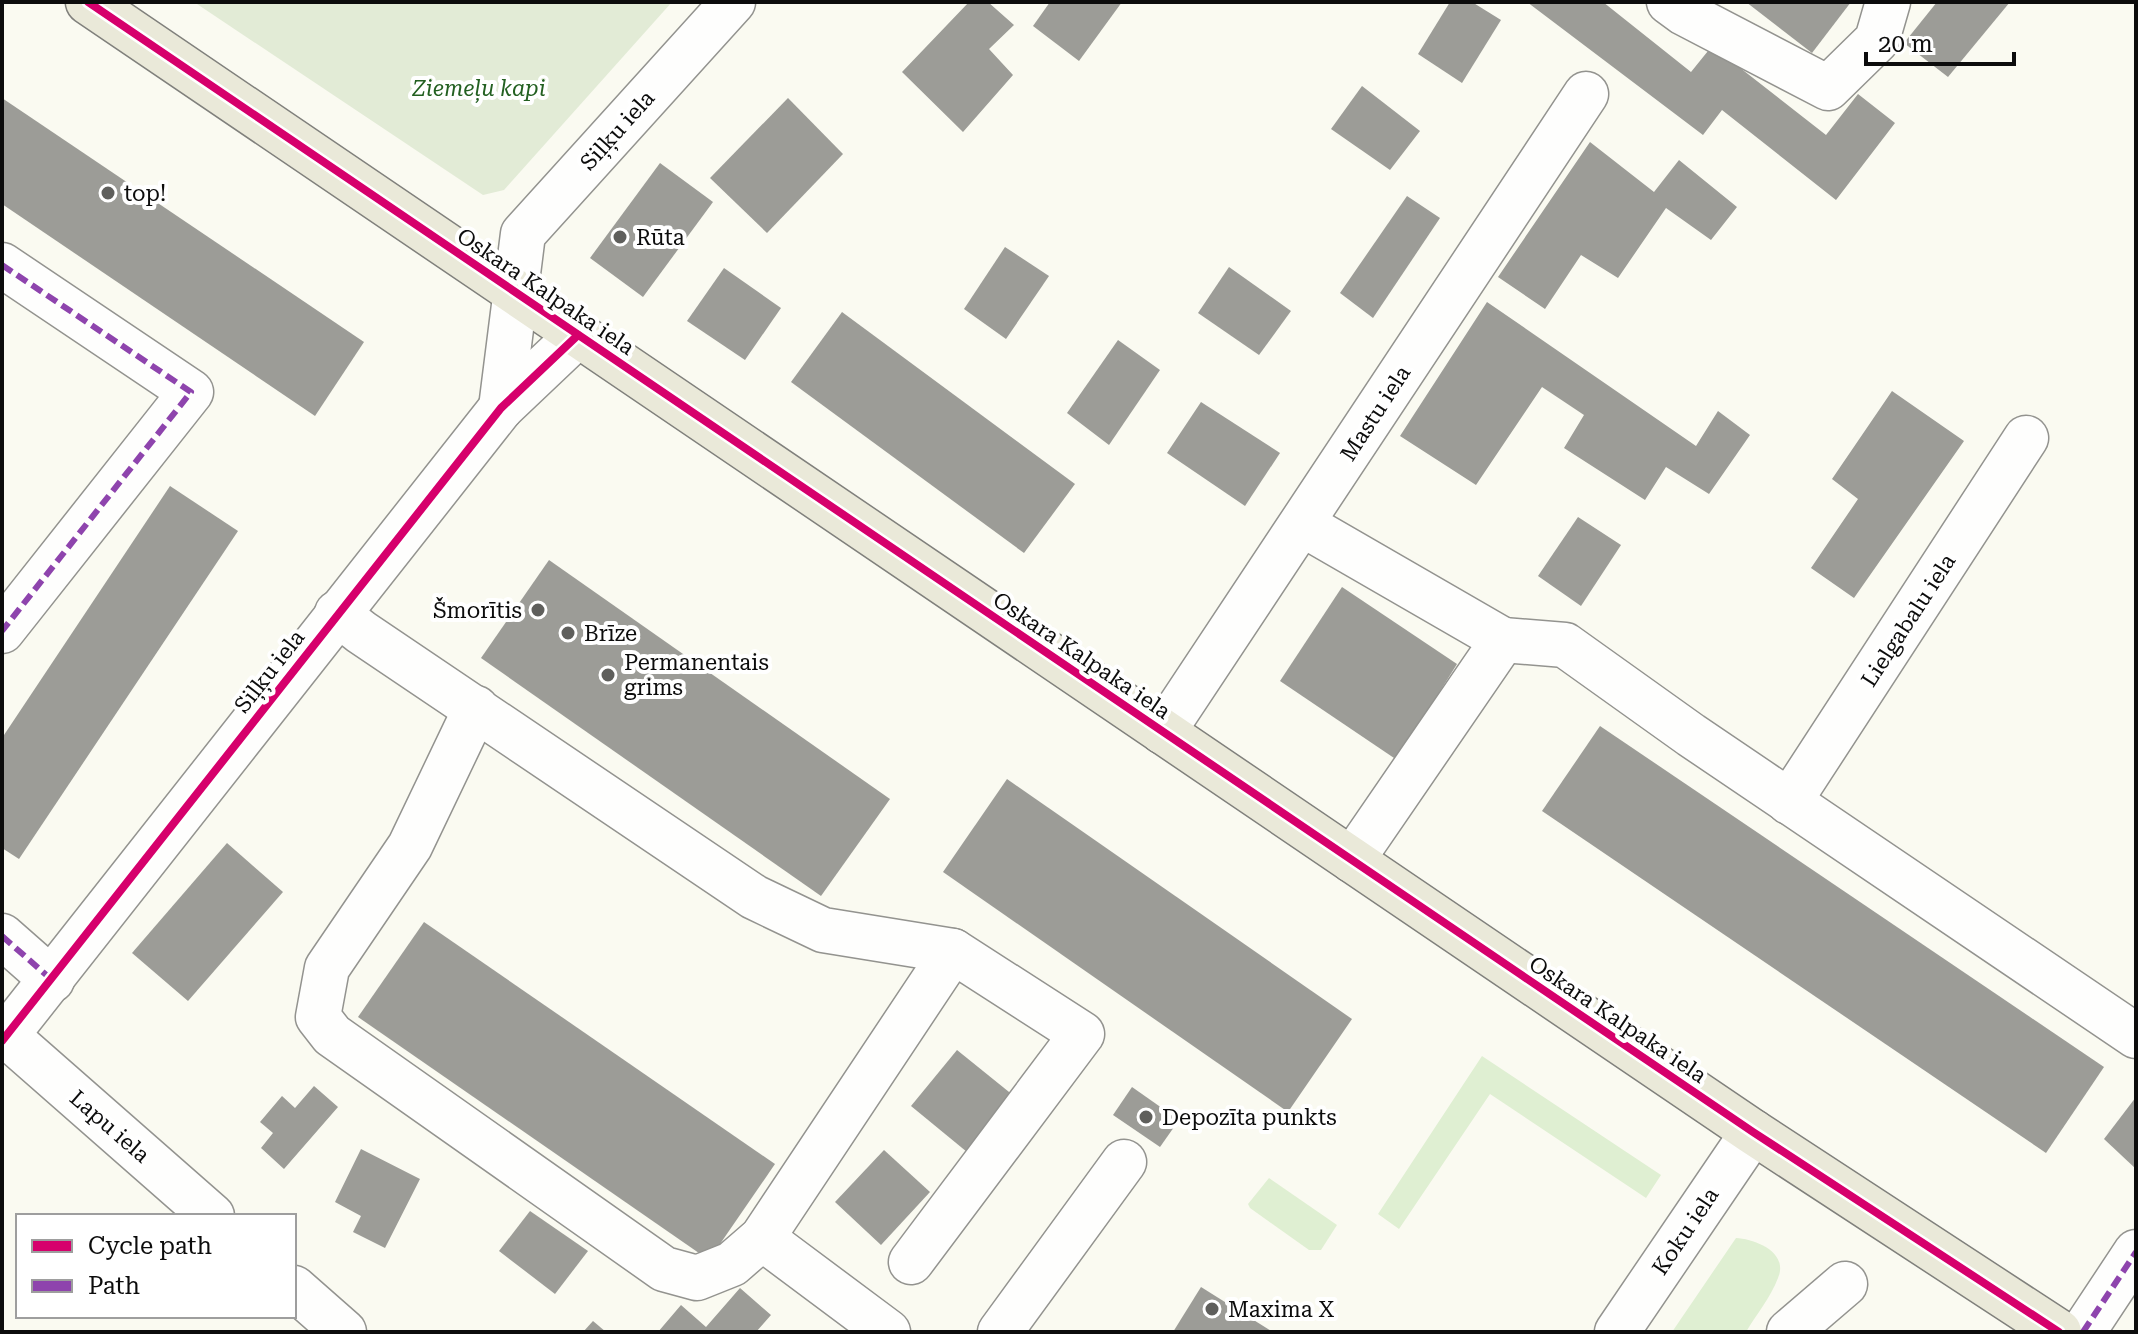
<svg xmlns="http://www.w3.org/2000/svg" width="2138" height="1334" viewBox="0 0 2138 1334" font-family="'Roboto Serif',serif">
<rect width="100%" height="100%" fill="#fafaf1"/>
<g fill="#dfefd2">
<path d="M1482,1056L1661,1175L1646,1198L1490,1094L1399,1229L1378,1214Z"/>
<path d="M1269,1178L1337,1225L1321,1250H1309L1250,1208L1248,1204Z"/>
<path d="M1736,1238C1755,1239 1789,1252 1778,1278C1771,1297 1756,1315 1746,1332H1672Z"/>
</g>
<path fill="#e2ebd6" d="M194,2H672L504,190L483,195Z"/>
<g fill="#9c9c97">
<path d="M969,2H988L1014,25L989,49L1013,75L963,132L902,72Z"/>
<path d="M1050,2H1122L1079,61L1033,26Z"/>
<path d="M1450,2H1472L1501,20L1462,83L1418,54Z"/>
<path d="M1527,2H1603L1691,72L1712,46L1826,135L1858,94L1895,123L1836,200L1722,110L1703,135Z"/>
<path d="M1746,2H1851L1812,53Z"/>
<path d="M1937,2H2010L1948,77L1904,43Z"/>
<path d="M1362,86L1420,131L1390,170L1331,129Z"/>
<path d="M2,98L364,342L315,416L2,204Z"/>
<path d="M788,98L843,154L767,233L710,178Z"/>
<path d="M1590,142L1654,192L1679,160L1737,207L1711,240L1666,208L1618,278L1581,255L1545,309L1498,277Z"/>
<path d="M660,163L713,202L643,297L590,258Z"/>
<path d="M1407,196L1440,218L1373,318L1340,293Z"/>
<path d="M1005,247L1049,276L1006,339L964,309Z"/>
<path d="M1229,267L1291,311L1259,355L1198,313Z"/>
<path d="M724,268L781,308L745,360L687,321Z"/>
<path d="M1487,302L1696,446L1718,411L1750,435L1709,494L1666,467L1645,500L1564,448L1584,415L1542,387L1476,485L1400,436Z"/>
<path d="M842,312L1075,484L1024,553L791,382Z"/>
<path d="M1118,340L1160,370L1109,445L1067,413Z"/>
<path d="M1892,391L1964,441L1854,598L1811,568L1858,499L1832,479Z"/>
<path d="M1201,402L1280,453L1245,506L1167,453Z"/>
<path d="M170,486L238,531L19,859L2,848V738Z"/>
<path d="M1578,517L1621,545L1581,606L1538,576Z"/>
<path d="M549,560L890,799L821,896L481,658Z"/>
<path d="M1342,587L1457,664L1397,760L1280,681Z"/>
<path d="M1600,726L2104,1067L2046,1153L1542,811Z"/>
<path d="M1007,779L1352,1019L1288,1112L943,872Z"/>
<path d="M227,843L283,892L188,1001L132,953Z"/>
<path d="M424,922L775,1164L709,1260L358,1017Z"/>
<path d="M957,1050L1014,1096L967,1152L911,1106Z"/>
<path d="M314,1086L338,1107L284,1169L261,1148L273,1133L260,1122L282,1096L295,1108Z"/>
<path d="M1132,1087L1179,1120L1160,1147L1113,1115Z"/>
<path d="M2136,1097V1169L2104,1139Z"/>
<path d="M361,1149L420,1179L385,1248L353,1232L361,1216L335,1202Z"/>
<path d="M884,1150L930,1192L881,1245L835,1202Z"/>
<path d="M530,1211L588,1251L555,1294L499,1251Z"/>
<path d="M1201,1287L1273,1332H1173Z"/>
<path d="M740,1288L771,1315L756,1332H658L681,1305L706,1327Z"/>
<path d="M593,1321L606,1332H583Z"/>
</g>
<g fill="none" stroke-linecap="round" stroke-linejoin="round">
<g stroke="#93938f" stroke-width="47">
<g id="minor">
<path d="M1669,2L1684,13L1828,88L1877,40L1888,2"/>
<path d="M2,265L191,392L2,631"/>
<path d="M501,408L523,234L733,2"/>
<path d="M1302,524L1503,640L1352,860"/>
<path d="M337,613L361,632L754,897L823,930L953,951L1082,1034L911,1262"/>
<path d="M1503,640L1565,645L1691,735L2136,1036"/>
<path d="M476,708L410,846L327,968L318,1017L332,1035L664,1269L697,1278L732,1264L762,1238L953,951"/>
<path d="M1163,732L1586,94"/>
<path d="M1789,802L2026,438"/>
<path d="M2,936L52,980"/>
<path d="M7,1036L212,1216"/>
<path d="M2,1041L501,408L578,335"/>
<path d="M762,1238L888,1332"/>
<path d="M294,1288L344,1332"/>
<path d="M1000,1332L1124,1162"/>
<path d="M1617,1332L1753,1132"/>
<path d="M1789,1332L1845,1284"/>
<path d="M2083,1332L2136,1252"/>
</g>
</g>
<g stroke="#80807c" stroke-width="47">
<path id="major" d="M88,2L1520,974L1753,1132L2059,1332"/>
</g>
<use href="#minor" stroke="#fefefd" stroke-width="44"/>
<use href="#major" stroke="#eae9d9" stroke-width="44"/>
<g stroke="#8e44ad" stroke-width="6" stroke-dasharray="12 6" stroke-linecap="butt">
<path d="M2,265L191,392L2,631"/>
<path d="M2,936L52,980"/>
<path d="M2083,1332L2136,1252"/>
</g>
<g stroke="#fff" stroke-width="13">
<g id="cycleway">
<path d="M88,2L1520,974L1753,1132L2059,1332"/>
<path d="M2,1041L501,408L578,335"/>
</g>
</g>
<use href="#cycleway" stroke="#d6006c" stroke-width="8"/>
</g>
<g fill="#5f5f5c" stroke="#fff" stroke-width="3">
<circle cx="108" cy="193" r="8"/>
<circle cx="620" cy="237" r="8"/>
<circle cx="538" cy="610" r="8"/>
<circle cx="568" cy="633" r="8"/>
<circle cx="608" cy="675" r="8"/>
<circle cx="1146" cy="1117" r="8"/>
<circle cx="1212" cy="1309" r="8"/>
</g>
<g text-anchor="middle" stroke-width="8" stroke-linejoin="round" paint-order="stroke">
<g font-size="22" font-style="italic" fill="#236021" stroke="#fff">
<text x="479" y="96">Ziemeļu kapi</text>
</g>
<g font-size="22" fill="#0c0c0c" stroke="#fff">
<text transform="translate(617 130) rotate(-48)" y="8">Siļķu iela</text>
<text transform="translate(546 291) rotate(34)" y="8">Oskara Kalpaka iela</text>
<text transform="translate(1375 413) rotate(-57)" y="8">Mastu iela</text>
<text transform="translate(1908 620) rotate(-57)" y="8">Lielgabalu iela</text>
<text transform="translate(1082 655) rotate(34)" y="8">Oskara Kalpaka iela</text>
<text transform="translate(269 671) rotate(-52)" y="8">Siļķu iela</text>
<text transform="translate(1618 1019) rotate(34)" y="8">Oskara Kalpaka iela</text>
<text transform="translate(110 1126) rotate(41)" y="8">Lapu iela</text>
<text transform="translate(1685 1231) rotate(-56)" y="8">Koku iela</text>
</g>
<g font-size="22" fill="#0c0c0c" stroke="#fff" text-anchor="start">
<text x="124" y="201">top!</text>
<text x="636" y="245">Rūta</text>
<text x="522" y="618" text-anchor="end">Šmorītis</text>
<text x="584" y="641">Brīze</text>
<text x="624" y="670">Permanentais<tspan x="624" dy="25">grims</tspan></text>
<text x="1162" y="1125">Depozīta punkts</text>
<text x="1228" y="1317">Maxima X</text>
</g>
</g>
<rect width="2138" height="1334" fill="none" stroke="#0c0c0c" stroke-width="8"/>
<rect x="16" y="1214" width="280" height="104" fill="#ffffff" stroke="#9e9e9e" stroke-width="2"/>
<rect x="32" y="1240" width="40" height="12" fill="#d6006c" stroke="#9e9e9e" stroke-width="2"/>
<text x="88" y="1254" font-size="24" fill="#0c0c0c">Cycle path</text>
<rect x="32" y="1280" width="40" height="12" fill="#8e44ad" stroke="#9e9e9e" stroke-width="2"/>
<text x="88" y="1294" font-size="24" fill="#0c0c0c">Path</text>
<path d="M1866 52v12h148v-12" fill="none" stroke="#0c0c0c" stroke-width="4"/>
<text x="1878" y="52" font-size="24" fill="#0c0c0c" stroke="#ffffff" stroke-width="6" paint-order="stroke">20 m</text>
</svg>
